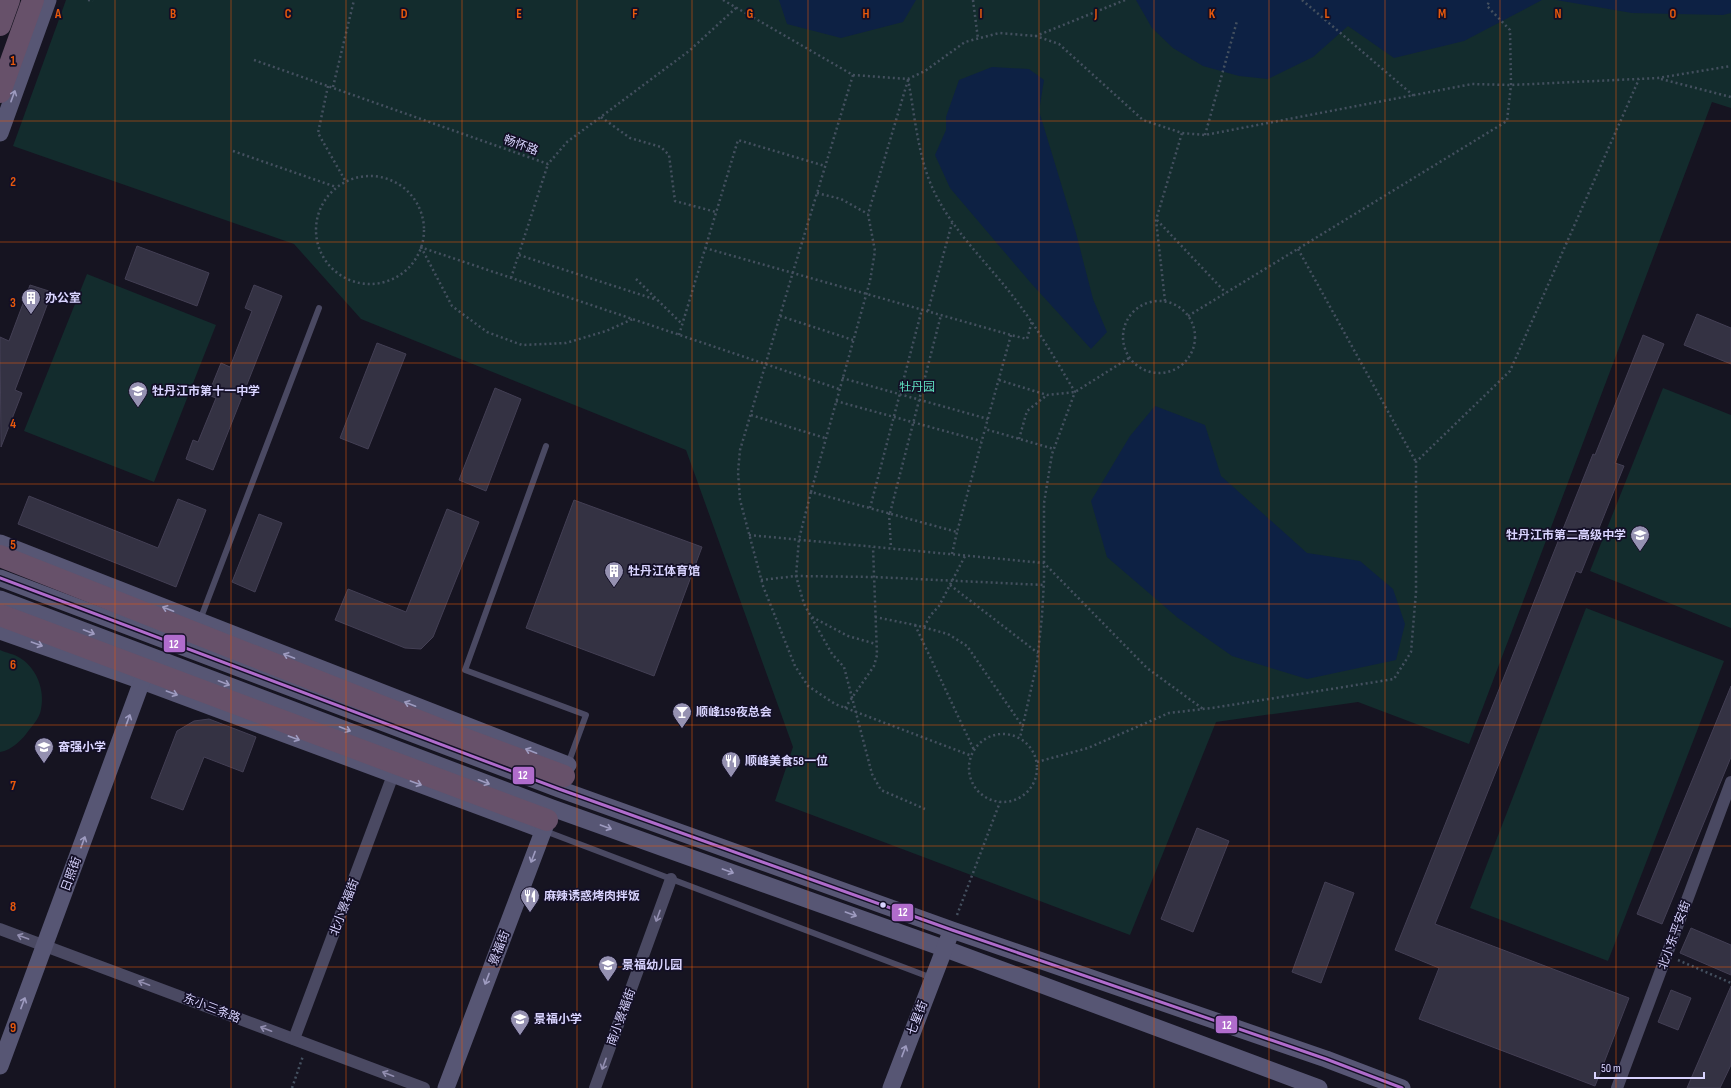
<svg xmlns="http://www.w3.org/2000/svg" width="1731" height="1088" viewBox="0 0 1731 1088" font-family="'Sofia Sans Condensed','Noto Sans SC',sans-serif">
<rect width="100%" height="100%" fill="#161421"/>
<g fill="#132c2d">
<path d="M66,0H1731V108L1712,102L1469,744L1358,702L1216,722L1130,935L775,801L793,747L686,450L361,319L294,244L13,146Z"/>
<path d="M87,274L216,325L154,482L24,431Z"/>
<path d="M1663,388L1731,415V628L1590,571Z"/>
<path d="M1586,608L1724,661L1608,961L1470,908Z"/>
<path d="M0,650C6,653 15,654 20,658C37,668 45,691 41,709C40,717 34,724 29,730C22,740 12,750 0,752Z"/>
</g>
<g fill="#0d2144">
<path d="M779,0H916L903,22L841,38L787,24Z"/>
<path d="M1136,0H1542L1464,41L1394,58L1348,26L1313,57L1268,79L1239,76L1203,66L1173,48L1152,28Z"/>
<path d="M1556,0H1731V13L1723,15L1632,13Z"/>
<path d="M992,67L1029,69L1044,80L1039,111L1076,233L1093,299L1107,332L1091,349L1030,282L950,188L935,155L946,130V117L959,80Z"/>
<path d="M1155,406L1205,425L1221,476L1307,553L1360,561L1393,589L1405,624L1396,660L1307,679L1232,656L1178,618L1107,557L1091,501L1130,436Z"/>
</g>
<g fill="#343243" stroke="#433f54">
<path d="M137,246L209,273L197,306L125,279Z"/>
<path d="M30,285L52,292L15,390L22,393L1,447L0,337L9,341Z"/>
<path d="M254,285L282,296L213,470L186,459L193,440L198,442L216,398L208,395L221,363L230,367L252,311L245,308Z"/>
<path d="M1697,314L1731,328V364L1684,345Z"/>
<path d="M1643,335L1664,344L1615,463L1624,466L1581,573L1576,571L1435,924L1629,998L1595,1086L1419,1019L1439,968L1395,950L1593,454L1595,455Z"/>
<path d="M377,343L406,354L368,449L340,438Z"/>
<path d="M495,388L521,399L486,491L459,480Z"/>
<path d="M29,496L158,548L178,499L206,510L176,587L18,524Z"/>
<path d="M574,500L702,547L654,676L526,628Z"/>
<path d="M447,509L479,522L433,637L421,649L405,648L335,620L348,589L406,612Z"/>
<path d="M259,514L282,523L255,592L232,582Z"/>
<path d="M1731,686V757L1662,924L1637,914Z"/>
<path d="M209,719L256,737L243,772L204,757L183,810L151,798L177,731L194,721Z"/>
<path d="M1197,828L1229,841L1193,932L1161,919Z"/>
<path d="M1325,882L1354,893L1321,983L1292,972Z"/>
<path d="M1691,928L1731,945V975L1680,953Z"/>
<path d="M1731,986V1065L1720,1088H1687Z"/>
<path d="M1671,990L1691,998L1678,1030L1658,1022Z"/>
</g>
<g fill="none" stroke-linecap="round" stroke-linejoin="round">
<g stroke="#44505f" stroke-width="2.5" stroke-dasharray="2 3" stroke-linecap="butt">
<path d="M88,0L93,1"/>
<path d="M723,0L853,75L908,79L925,71L965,42L999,33L1036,36"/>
<path d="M973,0L978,39"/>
<path d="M1125,0L1036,36L1059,44L1143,120L1182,133L1205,135L1472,84L1511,85L1658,78L1731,66"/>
<path d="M1302,0L1414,96"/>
<path d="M254,60L548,164L567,142L689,51L737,7"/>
<path d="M853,75L793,272L740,450L738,472L740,500L763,586L795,666L808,686L835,704L972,756"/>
<path d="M908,79C914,111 917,146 928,177C944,221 979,254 1008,290C1034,322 1054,357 1075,392L1052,454L1044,503V581L1042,616L1037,663L1020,738"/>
<path d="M1661,79L1731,97"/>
<path d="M908,80L868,214L875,251L870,281L811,492L957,532L985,429"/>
<path d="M328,86L318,133L346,182"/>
<path d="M333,87L354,0"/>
<path d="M601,117L630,138L661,147L669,155L675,201L716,212"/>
<path d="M1205,135L1237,21"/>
<path d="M233,151L336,187"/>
<circle cx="370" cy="230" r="54"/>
<path d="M817,193L841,199L868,214"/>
<path d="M1157,220L1226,293"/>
<path d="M420,247L839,389"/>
<path d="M421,247L452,306L487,332L522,345L566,343L606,331L633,319"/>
<path d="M705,248L1011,335L1027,339L1032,321"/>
<path d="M1298,249L1416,462"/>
<path d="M519,255L657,300"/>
<path d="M511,278L548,164"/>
<path d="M636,279L682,324"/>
<path d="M1165,301L1156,220L1182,133"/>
<circle cx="1159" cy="337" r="36"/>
<path d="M928,311L952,223"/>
<path d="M780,316L853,340"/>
<path d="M1188,316L1507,121L1511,85L1510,30L1487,6L1490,0"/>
<path d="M679,335L738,140L825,166"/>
<path d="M1011,335L985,429L1054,449"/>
<path d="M842,378L988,419"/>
<path d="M999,380L1047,395L1075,392L1129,358"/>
<path d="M836,401L981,441"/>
<path d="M751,415L825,438"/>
<path d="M1019,439L1027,411L1047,395"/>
<path d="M811,492L799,539L796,576L804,604L832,654L844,667L872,774L881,790L925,809"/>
<path d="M870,508L922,309"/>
<path d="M889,513L891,548"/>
<path d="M890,513L941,315"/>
<path d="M749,535L1044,563L1147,668L1203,709"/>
<path d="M952,554L957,532"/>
<path d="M761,580L796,576L874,577L1044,585"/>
<path d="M950,585L1038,653"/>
<path d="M812,617L848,636L876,644"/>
<path d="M875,617L915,625L948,634L967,646L1023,727"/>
<path d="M915,625L974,750"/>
<path d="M924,627L930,616L939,606L965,556"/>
<path d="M845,708L874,666L877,655L873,547"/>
<circle cx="1003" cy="768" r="34"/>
<path d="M1037,762L1088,748L1169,713L1212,708L1394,679L1411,652L1416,592V462L1510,371L1639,79"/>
<path d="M957,915L1000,802"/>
<path d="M1678,960L1731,983"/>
<path d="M292,1088L303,1056"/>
</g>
<g stroke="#4a4962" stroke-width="6">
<path d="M546,446L465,670L586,715L568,764"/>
<path d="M200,620L319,308"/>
<path d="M545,831L932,978"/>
</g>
<g stroke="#4a4962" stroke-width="12">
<path d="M0,929L424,1088"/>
<path d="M294,1039L393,775"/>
<path d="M595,1088L671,879"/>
<path d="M1617,1088L1731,782"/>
</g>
<g stroke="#575674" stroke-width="17">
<path d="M0,133L48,0"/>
<path d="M0,543L568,765"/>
<path d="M0,578L559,789L952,930L1326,1059L1402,1088"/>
<path d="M0,599L552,808L943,948L1319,1088"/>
<path d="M0,631L142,681L543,830"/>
<path d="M0,1066L142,681"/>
<path d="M446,1088L547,821"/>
<path d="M891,1088L949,937"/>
</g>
<g stroke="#67516a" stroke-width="22">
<path d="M0,25L9,0"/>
<path d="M0,92L33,0"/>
<path d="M0,556L459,737L564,776"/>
<path d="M0,615L547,820"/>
</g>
<g stroke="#130f26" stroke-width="6">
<path id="bus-1" d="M0,578L559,789L952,930L1326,1059L1402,1088"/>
</g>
<use href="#bus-1" stroke="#b06ccc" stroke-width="3"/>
</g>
<defs><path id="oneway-shaft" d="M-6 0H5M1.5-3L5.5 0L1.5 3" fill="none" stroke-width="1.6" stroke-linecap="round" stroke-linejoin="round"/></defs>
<g stroke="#9e9bc0">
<use href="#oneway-shaft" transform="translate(13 96) rotate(-70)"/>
<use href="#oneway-shaft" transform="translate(168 609) rotate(-159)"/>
<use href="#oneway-shaft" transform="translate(89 632) rotate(21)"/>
<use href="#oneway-shaft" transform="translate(37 644) rotate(20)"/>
<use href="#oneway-shaft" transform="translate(289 656) rotate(-159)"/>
<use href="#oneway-shaft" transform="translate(224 683) rotate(21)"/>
<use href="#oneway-shaft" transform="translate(172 693) rotate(20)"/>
<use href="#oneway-shaft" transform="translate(410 704) rotate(-159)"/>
<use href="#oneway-shaft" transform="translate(128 720) rotate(-70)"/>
<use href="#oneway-shaft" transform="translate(345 729) rotate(21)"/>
<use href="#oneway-shaft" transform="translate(294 738) rotate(20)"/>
<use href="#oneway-shaft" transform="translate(531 751) rotate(-159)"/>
<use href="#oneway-shaft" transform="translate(484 782) rotate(21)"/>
<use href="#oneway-shaft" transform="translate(416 783) rotate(20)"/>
<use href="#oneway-shaft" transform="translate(606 827) rotate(20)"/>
<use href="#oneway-shaft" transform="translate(83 842) rotate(-70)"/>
<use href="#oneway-shaft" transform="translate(533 857) rotate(111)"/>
<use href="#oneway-shaft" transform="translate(728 871) rotate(20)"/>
<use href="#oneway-shaft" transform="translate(851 914) rotate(20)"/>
<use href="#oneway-shaft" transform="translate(487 979) rotate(111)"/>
<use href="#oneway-shaft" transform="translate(23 1003) rotate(-69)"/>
<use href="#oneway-shaft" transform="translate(904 1051) rotate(-69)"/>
</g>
<g stroke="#928eb0">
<use href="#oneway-shaft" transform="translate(658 916) rotate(110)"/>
<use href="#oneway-shaft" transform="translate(23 937) rotate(-160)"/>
<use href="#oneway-shaft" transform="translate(144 983) rotate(-159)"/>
<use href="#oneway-shaft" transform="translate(266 1029) rotate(-159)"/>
<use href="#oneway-shaft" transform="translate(604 1064) rotate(110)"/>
<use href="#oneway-shaft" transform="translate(388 1074) rotate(-159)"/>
</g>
<path fill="none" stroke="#e8590c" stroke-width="1" stroke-opacity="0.55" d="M115,0V1088M231,0V1088M346,0V1088M462,0V1088M577,0V1088M692,0V1088M808,0V1088M923,0V1088M1039,0V1088M1154,0V1088M1269,0V1088M1385,0V1088M1500,0V1088M1616,0V1088M0,121H1731M0,242H1731M0,363H1731M0,484H1731M0,604H1731M0,725H1731M0,846H1731M0,967H1731"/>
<defs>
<g id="building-pin" transform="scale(1)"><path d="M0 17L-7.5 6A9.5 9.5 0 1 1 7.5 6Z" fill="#9591b1" stroke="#130f26"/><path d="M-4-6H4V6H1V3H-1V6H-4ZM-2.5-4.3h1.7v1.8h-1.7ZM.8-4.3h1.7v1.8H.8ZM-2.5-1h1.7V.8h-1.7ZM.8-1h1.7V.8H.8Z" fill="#fff"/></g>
<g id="school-pin" transform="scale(1)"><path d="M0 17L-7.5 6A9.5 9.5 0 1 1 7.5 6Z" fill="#9591b1" stroke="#130f26"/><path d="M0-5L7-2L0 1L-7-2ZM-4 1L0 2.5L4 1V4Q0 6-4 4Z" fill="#fff"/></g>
<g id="bar-pin" transform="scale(1)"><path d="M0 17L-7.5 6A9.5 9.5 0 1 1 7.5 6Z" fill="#9591b1" stroke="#130f26"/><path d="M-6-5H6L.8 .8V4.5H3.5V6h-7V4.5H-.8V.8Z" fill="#fff"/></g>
<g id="restaurant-pin" transform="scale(1)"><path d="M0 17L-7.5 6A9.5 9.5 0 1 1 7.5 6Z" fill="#9591b1" stroke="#130f26"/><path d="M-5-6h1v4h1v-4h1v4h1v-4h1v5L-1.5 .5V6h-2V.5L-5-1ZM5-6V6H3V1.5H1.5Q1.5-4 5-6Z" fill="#fff"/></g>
</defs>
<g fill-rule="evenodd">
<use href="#building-pin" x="31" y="298"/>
<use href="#school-pin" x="138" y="391"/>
<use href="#school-pin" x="1640" y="535"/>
<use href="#building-pin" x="614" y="571"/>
<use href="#bar-pin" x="682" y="712"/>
<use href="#school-pin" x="44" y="747"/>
<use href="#restaurant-pin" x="731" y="761"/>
<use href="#restaurant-pin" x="530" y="896"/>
<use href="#school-pin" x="608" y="965"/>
<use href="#school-pin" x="520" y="1019"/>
</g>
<circle fill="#d9d4ff" stroke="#130f26" stroke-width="1.5" cx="883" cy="905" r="3.5"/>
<g text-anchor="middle" stroke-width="3.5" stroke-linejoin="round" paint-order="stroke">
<g font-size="12" fill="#d9d4ff" stroke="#130f26">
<text transform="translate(521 145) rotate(20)" y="4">畅怀路</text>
<text transform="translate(71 874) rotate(-70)" y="4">日照街</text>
<text transform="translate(344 907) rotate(-69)" y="4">北小景福街</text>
<text transform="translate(1674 935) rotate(-70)" y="4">北小东平安街</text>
<text transform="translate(499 948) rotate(-69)" y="4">景福街</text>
<text transform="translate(212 1008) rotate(21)" y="4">东小三条路</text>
<text transform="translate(621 1017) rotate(-70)" y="4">南小景福街</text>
<text transform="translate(917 1018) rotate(-69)" y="4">七星街</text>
</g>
<g font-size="12" font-weight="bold" fill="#d9d4ff" stroke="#130f26" text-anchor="start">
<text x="45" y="302">办公室</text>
<text x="152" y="395">牡丹江市第十一中学</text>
<text x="1626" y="539" text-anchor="end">牡丹江市第二高级中学</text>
<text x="628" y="575">牡丹江体育馆</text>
<text x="696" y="716">顺峰159夜总会</text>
<text x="58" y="751">奋强小学</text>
<text x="745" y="765">顺峰美食58一位</text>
<text x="544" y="900">麻辣诱惑烤肉拌饭</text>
<text x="622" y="969">景福幼儿园</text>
<text x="534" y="1023">景福小学</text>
</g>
<g font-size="12" fill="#5fe0c0" stroke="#130f26">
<text x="917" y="391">牡丹园</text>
</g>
</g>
<g font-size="13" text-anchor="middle" font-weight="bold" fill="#e8590c" stroke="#130f26" stroke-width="3.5" stroke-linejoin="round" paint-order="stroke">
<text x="58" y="18">A</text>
<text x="173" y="18">B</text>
<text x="288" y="18">C</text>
<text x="404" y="18">D</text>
<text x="519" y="18">E</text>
<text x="635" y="18">F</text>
<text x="750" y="18">G</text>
<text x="866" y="18">H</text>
<text x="981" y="18">I</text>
<text x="1096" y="18">J</text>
<text x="1212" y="18">K</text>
<text x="1327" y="18">L</text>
<text x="1442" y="18">M</text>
<text x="1558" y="18">N</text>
<text x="1673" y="18">O</text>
<text x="13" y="65">1</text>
<text x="13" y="186">2</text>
<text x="13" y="307">3</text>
<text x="13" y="428">4</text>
<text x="13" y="549">5</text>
<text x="13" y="669">6</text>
<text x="13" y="790">7</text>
<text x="13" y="911">8</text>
<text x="13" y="1032">9</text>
</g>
<g stroke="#130f26" stroke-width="1.5">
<rect x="163" y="634" width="23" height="19" rx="4" fill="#b06ccc"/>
<rect x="512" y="766" width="23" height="19" rx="4" fill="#b06ccc"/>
<rect x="891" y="903" width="23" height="19" rx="4" fill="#b06ccc"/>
<rect x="1215" y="1015" width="23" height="19" rx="4" fill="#b06ccc"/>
</g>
<g font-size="11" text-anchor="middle" font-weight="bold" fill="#fff">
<text x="174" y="648">12</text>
<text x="523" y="779">12</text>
<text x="903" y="916">12</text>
<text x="1227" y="1029">12</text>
</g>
<path d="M1595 1072v6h109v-6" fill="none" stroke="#d9d4ff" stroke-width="2"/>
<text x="1601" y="1072" font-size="12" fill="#d9d4ff" stroke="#130f26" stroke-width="3" paint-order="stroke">50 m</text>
</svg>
